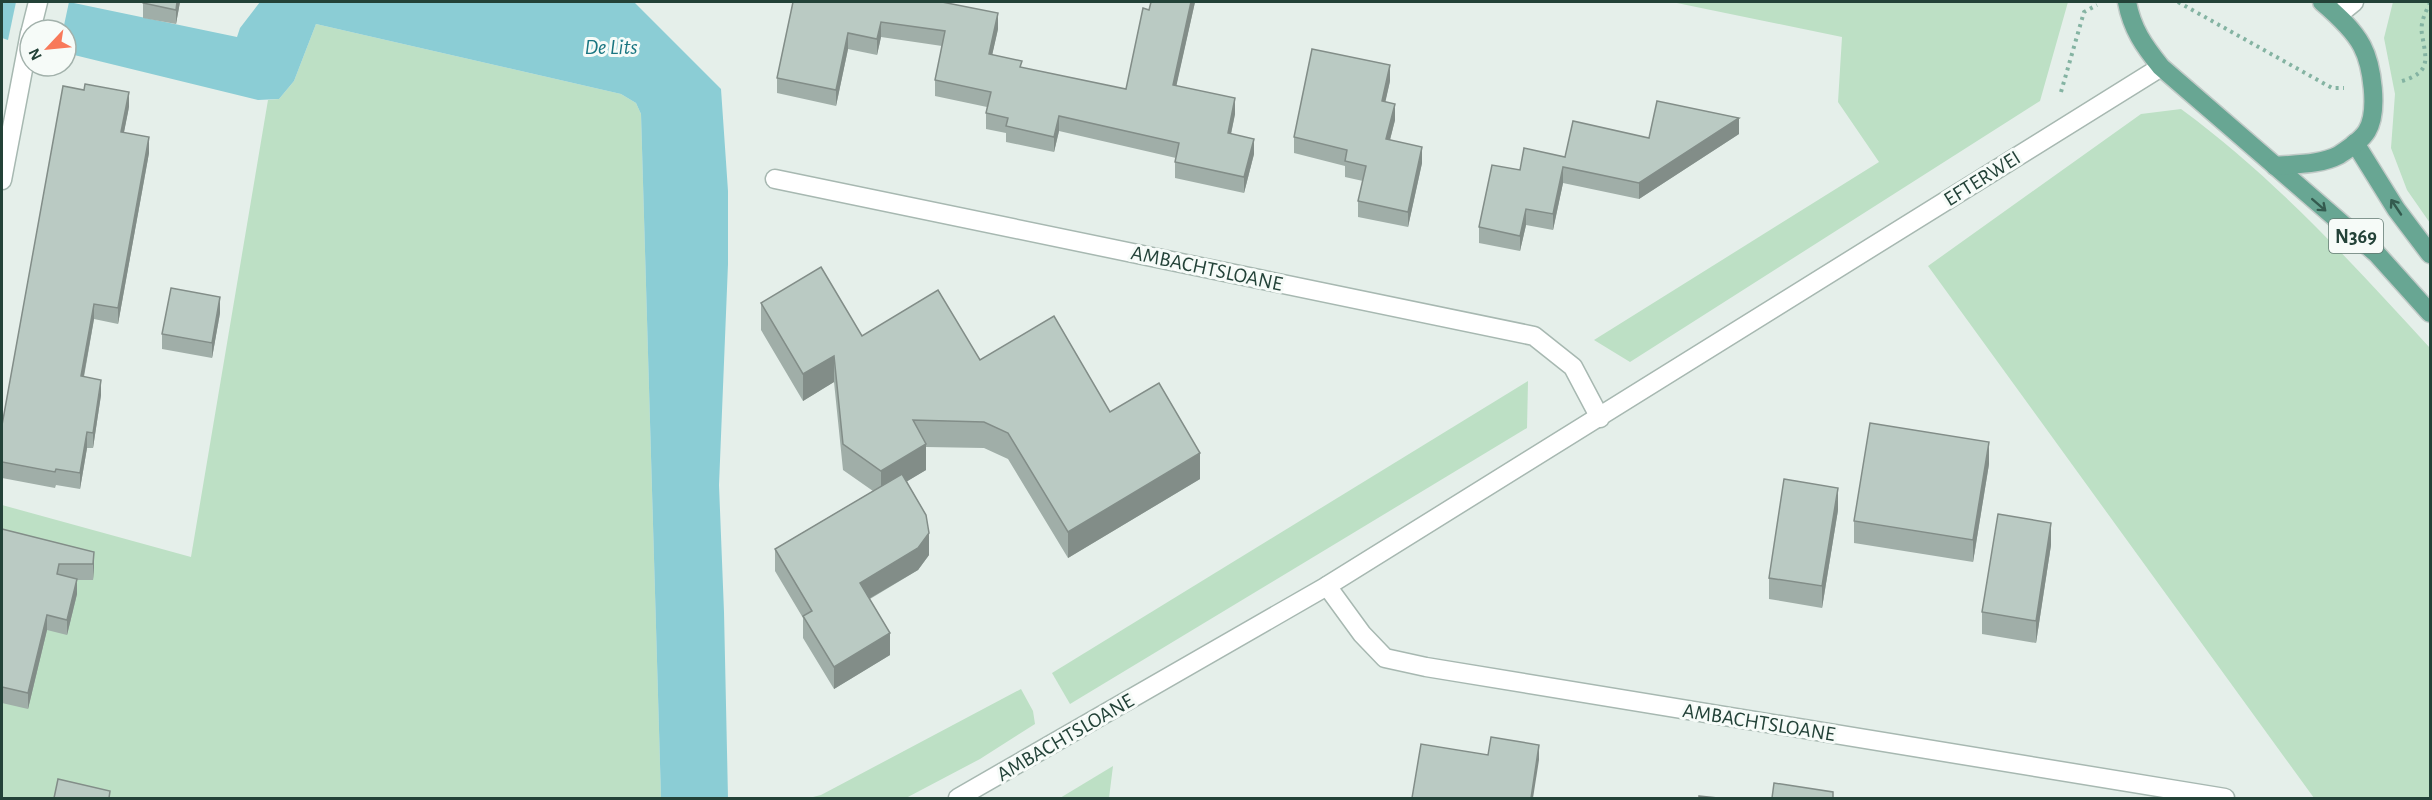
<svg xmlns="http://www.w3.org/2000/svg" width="2432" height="800" viewBox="0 0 2432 800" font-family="'Alegreya Sans',sans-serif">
<rect width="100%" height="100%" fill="#e5efea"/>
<g fill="#bde0c5">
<path d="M1672,2H2068L2040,101L1630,362L1594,340L1879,162L1838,102L1842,37Z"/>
<path d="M2393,2H2430V223L2407,190L2391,148L2395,94L2384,38Z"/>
<path d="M316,24L621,94L636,103L641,114L661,798H2V505L191,557L268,100L279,99L294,81Z"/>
<path d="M2181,109C2275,178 2352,263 2430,348V798H2314L1928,266L2141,114Z"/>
<path d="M1528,381L1527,428L1070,704L1052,673Z"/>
<path d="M1021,689L1033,711L1035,724L980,759L906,798H809L821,795Z"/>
<path d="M1113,766L1109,798H1060Z"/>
</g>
<g fill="#8bcdd5">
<path d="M2,2H16L8,40L2,38Z"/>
<path d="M69,2L237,37L240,28L260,2H628L635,3L721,89L728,191V264L719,485L724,612L728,798H661L641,114L636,103L621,94L316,24L294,81L279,99L258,100L66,53V30H63Z"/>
</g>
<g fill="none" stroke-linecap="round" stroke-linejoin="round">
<g stroke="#a7b8b1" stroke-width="21">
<g id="minor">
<path d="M2338,15L2354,2"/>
<path d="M31,30L38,2"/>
<path d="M775,179L1534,336L1573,367L1600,418"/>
<path d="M2,180L30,33"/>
<path d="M1327,586L1362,634L1385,658L1426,667L2225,798"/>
<path d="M958,798L1327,586L2161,67"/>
</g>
</g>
<g stroke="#c1cac7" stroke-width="21">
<g id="major">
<path d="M2127,2C2132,29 2144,46 2161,67L2377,254L2430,313"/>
<path d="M2355,143L2396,209L2430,254"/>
<path d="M2275,166C2295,164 2320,165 2339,155C2348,149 2361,141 2367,131C2379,111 2372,65 2362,46C2353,29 2336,14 2322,2"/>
</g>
</g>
<g stroke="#84b3a2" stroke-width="4" stroke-dasharray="3 4.5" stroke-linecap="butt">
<path d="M2178,2L2332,88H2344"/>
<path d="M2402,81C2432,72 2426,59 2422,34C2420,23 2425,13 2430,3"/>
<path d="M2061,92L2084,12L2097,5"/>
</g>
<use href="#minor" stroke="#fff" stroke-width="18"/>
<use href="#major" stroke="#68a693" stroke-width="18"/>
</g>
<g fill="#a0aea8">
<path d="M180,2L176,24L143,18V3Z"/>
<path d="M793,2L998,29L992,55L1022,68L1126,89L1151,2H1195L1176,86L1235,114L1231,134L1254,154L1244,193L1175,178V162L1176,158L1059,131L1054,152L1006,142V133L986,129V113L987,107L935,96V80L942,46L881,37L877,55L848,49L836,106L777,93V78Z"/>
<path d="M1390,81L1385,102L1395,120L1390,140L1422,163L1408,227L1358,217V201L1363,181L1345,177V166L1294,153V137Z"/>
<path d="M129,107L124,132L149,153L118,324L94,319L84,377L101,395L93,448H87L80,489L56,485L55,488L2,478V425Z"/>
<path d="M1739,134L1639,199L1563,183L1553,230L1526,225L1520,251L1479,243V227L1520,170L1565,157Z"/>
<path d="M761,303L862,336L980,360L1110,412L1200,479L1068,558L1008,459L984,448L926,447V470L907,481L929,555L918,570L870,599L890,655L834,689L803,638V618L775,571V549L873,491L843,470L834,382L803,401L761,330Z"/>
<path d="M220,313L212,358L162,349V334Z"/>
<path d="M1989,464L1973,562L1854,543V521Z"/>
<path d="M1838,510L1822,608L1769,599V578Z"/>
<path d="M2,529L94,552V567L93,580H77V594L67,635L47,630L28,709L2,703Z"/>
<path d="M2051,545L2036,643L1982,634V612Z"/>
</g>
<g fill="#828d88">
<path d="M177,2H180L176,24V10Z"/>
<path d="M1191,2H1195L1173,101V85Z"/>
<path d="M998,13V29L989,69V54Z"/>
<path d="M881,22V37L877,55V39Z"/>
<path d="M848,33V49L836,106V90Z"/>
<path d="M1390,65V81L1382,117V101Z"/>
<path d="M129,92V107L121,147V132Z"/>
<path d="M1235,98V114L1228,148V133Z"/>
<path d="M1395,104V120L1386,155V139Z"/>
<path d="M1059,116V131L1054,152V137Z"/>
<path d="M1739,118V134L1639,199V183Z"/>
<path d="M149,137V153L118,324V308Z"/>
<path d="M1254,139V154L1244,193V177Z"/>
<path d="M1422,147V163L1408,227V212Z"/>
<path d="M1563,167V183L1553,230V214Z"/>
<path d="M1526,209V225L1520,251V236Z"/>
<path d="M220,297V313L212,358V343Z"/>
<path d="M94,304V319L81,391V376Z"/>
<path d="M834,356V382L803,401V374Z"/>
<path d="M101,380V395L93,448V433Z"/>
<path d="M87,432V448L80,489V473Z"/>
<path d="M1989,442V464L1973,562V540Z"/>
<path d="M926,444V470L881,497V471Z"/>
<path d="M1200,453V479L1068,558V532Z"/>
<path d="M1838,488V510L1822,608V586Z"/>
<path d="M2051,523V545L2036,643V621Z"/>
<path d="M929,533V555L918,570L860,604V583Z"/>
<path d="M94,552V567L93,580V564Z"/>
<path d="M77,579V594L67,635V620Z"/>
<path d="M47,615V630L28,709V693Z"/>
<path d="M890,633V655L834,689V667Z"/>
<path d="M1539,745V760L1533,798H1531Z"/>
</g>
<g fill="#bacac3" stroke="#828d88" stroke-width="1.5">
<path d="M143,2H177L176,10L143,3Z"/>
<path d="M793,2H942L998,13L989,54L1022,61L1020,67L1126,89L1143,8L1149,10L1151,2H1191L1173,85L1235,98L1228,133L1254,139L1244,177L1175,162L1179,143L1059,116L1054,137L1006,126L1008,118L986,113L991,92L935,80L945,31L881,22L877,39L848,33L836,90L777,78Z"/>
<path d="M1312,49L1390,65L1382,101L1395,104L1386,139L1422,147L1408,212L1358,201L1366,166L1345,161L1347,150L1294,137Z"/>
<path d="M85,84L129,92L121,132L149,137L118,308L94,304L81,376L101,380L93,433L87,432L80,473L56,469L55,472L2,462V425L63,86L84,90Z"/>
<path d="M1657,101L1739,118L1639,183L1563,167L1553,214L1526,209L1520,236L1479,227L1492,165L1520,170L1524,148L1565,157L1573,121L1649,138Z"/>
<path d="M821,267L862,336L938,290L980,360L1054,316L1110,412L1159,383L1200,453L1068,532L1008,433L984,422L913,420L926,444L881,471L843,444L834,356L803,374L761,303Z"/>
<path d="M171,288L220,297L212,343L162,334Z"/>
<path d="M1870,423L1989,442L1973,540L1854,521Z"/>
<path d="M902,474L926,515L929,533L918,548L860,583L890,633L834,667L803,616L812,611L775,549Z"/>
<path d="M1784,479L1838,488L1822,586L1769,578Z"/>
<path d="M1998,514L2051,523L2036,621L1982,612Z"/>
<path d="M2,529L94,552L93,564H59L57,574L77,579L67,620L47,615L28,693L2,687Z"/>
<path d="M1491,737L1539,745L1531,798H1412L1421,744L1488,755Z"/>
<path d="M58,779L110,791L109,798H54Z"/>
<path d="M1774,783L1833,792V798H1772Z"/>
<path d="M1699,796L1718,798H1699Z"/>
</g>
<defs><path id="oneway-shaft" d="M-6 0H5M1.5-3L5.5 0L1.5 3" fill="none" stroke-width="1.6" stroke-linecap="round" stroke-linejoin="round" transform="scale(1.5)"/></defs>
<g stroke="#345b4f">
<use href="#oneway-shaft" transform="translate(2319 205) rotate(41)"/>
<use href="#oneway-shaft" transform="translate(2396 207) rotate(-124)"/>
</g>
<g text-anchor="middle" stroke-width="6" stroke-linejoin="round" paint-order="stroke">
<rect fill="#f6fbf8" stroke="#627a72" stroke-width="1.5" x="2329" y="219" width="54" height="34" rx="4.5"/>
<g font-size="20" font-weight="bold" fill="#234238">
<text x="2356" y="243">N369</text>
</g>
<g font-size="21" fill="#234238" stroke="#f6fbf8">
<text transform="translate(1982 178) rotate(-32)" y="7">EFTERWEI</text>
<text transform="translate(1207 268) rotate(12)" y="7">AMBACHTSLOANE</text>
<text transform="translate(1759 722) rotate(9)" y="7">AMBACHTSLOANE</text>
<text transform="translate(1065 737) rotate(-30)" y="7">AMBACHTSLOANE</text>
</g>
<g font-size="22" font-style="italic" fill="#197581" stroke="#f6fbf8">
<text x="611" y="54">De Lits</text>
</g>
</g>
<rect width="2432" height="800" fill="none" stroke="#234238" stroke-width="6"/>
<g transform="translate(48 48) rotate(244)"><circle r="28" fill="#f6fbf8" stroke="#a2b1ab" stroke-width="1.5"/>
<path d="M0-4.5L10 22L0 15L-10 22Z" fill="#f8795a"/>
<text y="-9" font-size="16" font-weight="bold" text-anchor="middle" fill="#234238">N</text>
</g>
</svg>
